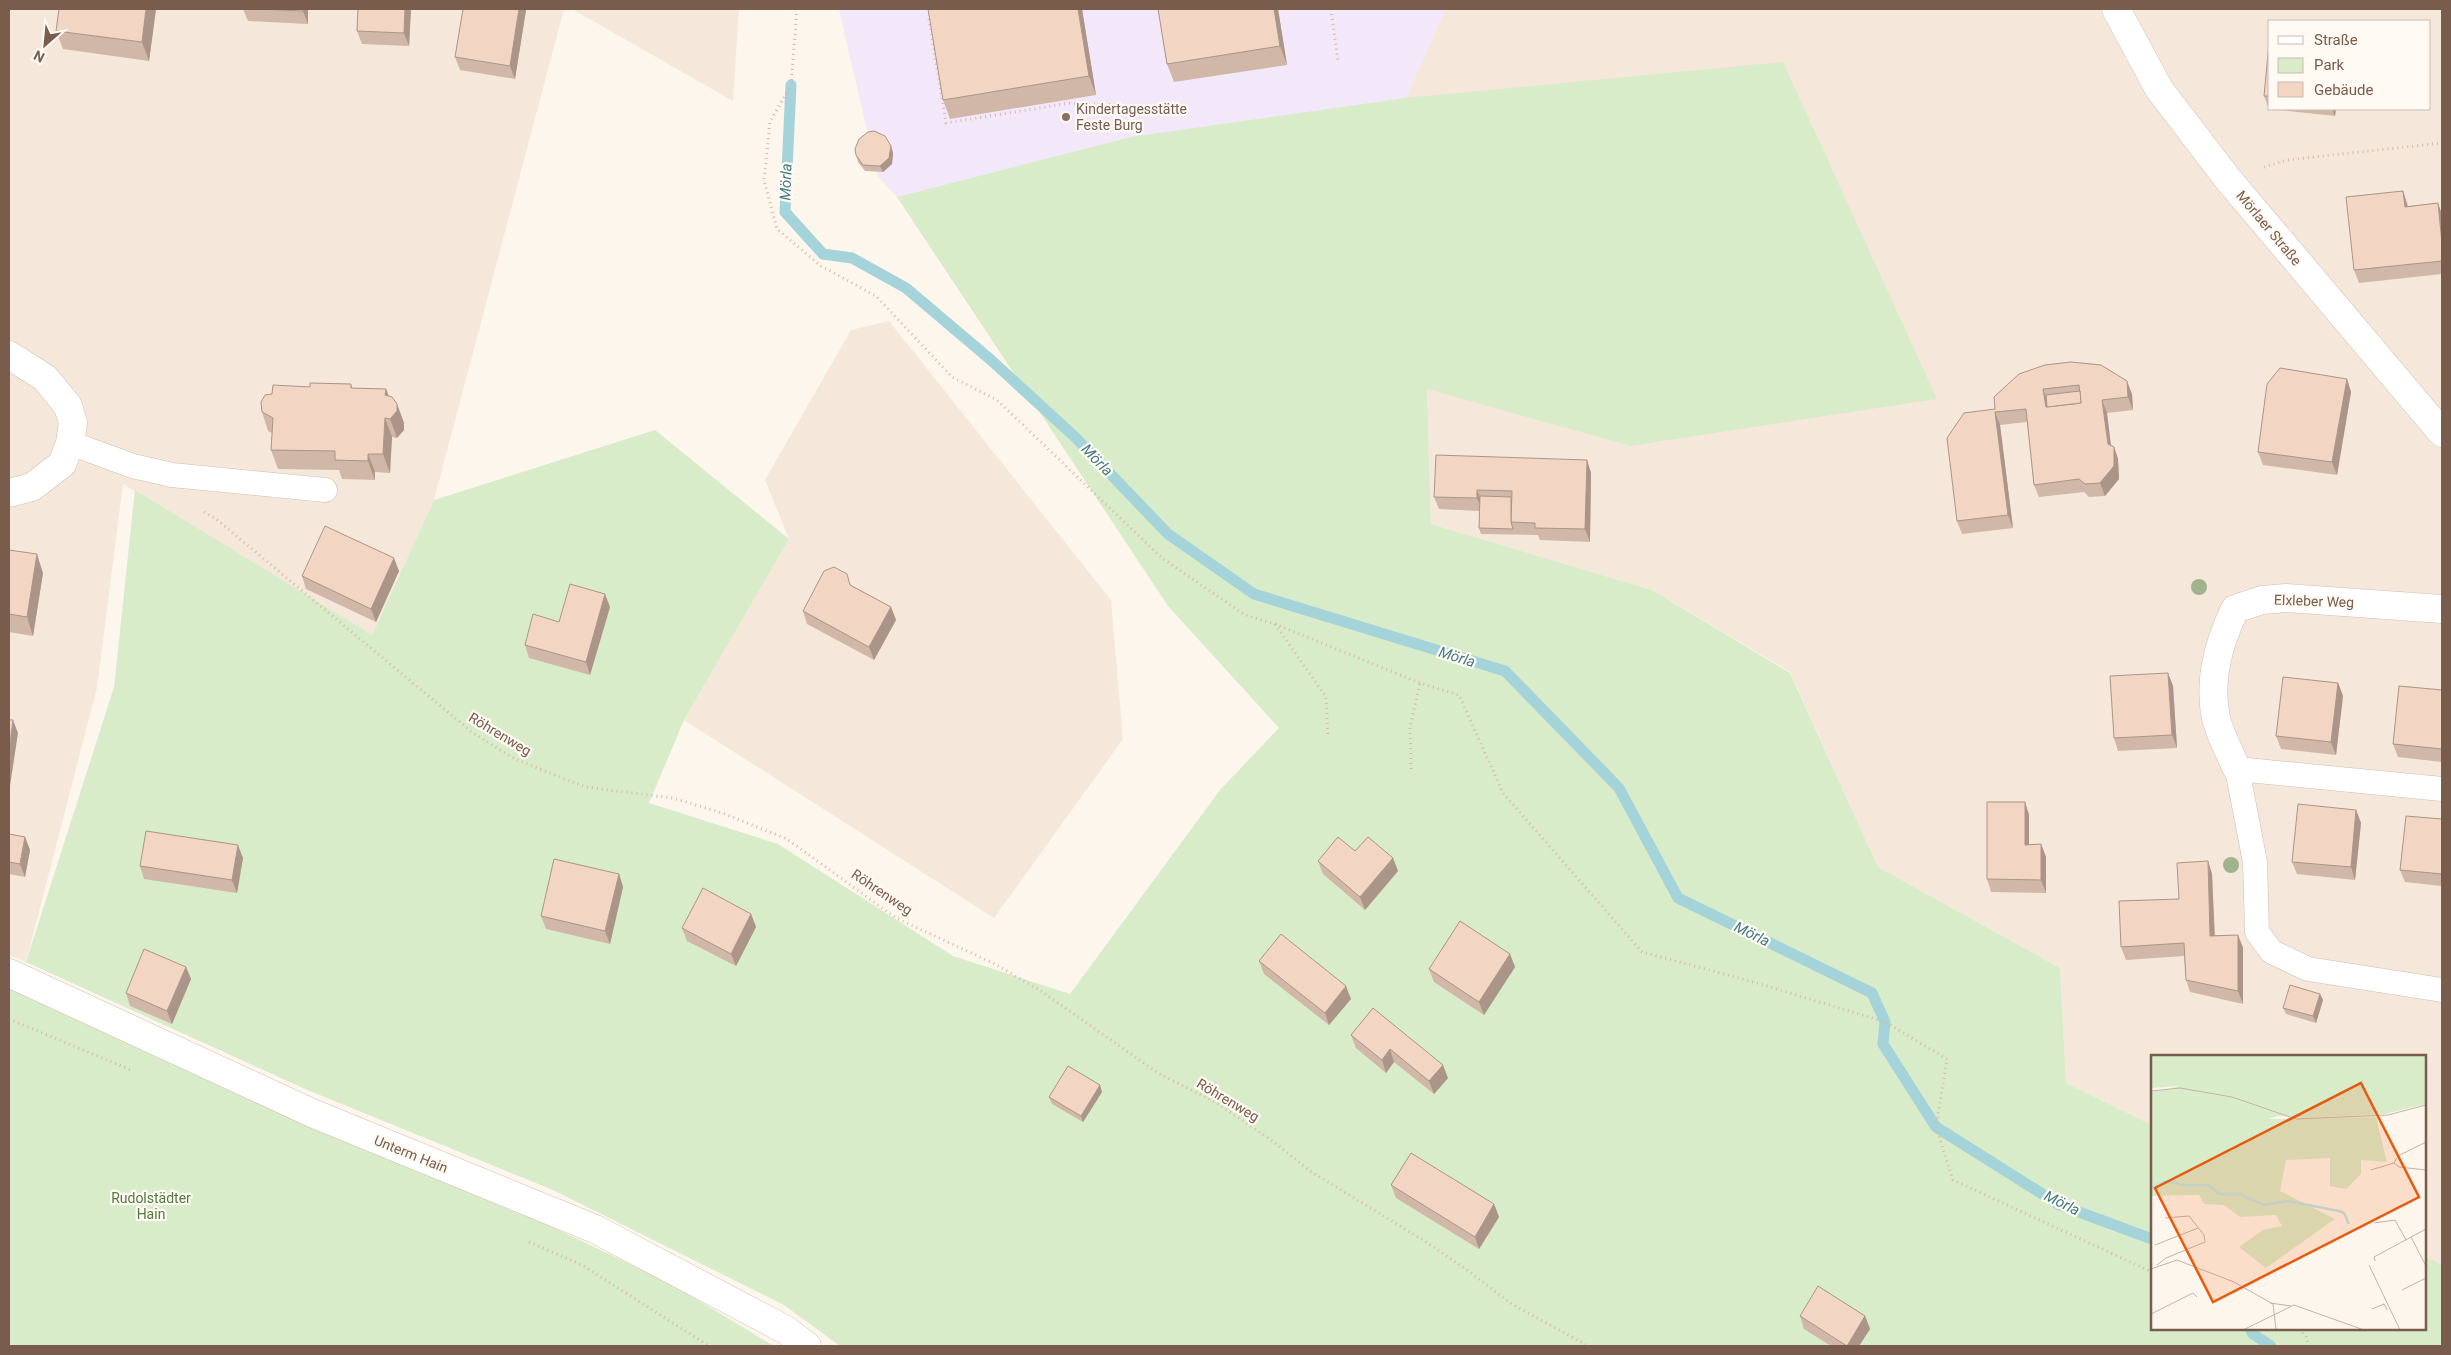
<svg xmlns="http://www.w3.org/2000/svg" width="2451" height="1355" viewBox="0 0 2451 1355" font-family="Roboto,sans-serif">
<rect width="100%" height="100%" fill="#fdf6ec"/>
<g fill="#f5e8da" fill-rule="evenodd">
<path d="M9,9H564L434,500L372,635L123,484L97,688L26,962L9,955Z"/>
<path d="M572,9H739L733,101Z"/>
<path d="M839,9H2442V1265L2425,1256V1056H2152V1125L2066,1083L2060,968L1878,867L1790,672L1652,590L1431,524L1427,388L1630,446L1131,137L897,197L878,176ZM2270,21H2430V109H2270Z"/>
<path d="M889,321L1111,600L1123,739L994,918L684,720L789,539L765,480L851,330Z"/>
</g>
<path fill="#f3e8fa" d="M839,9H1446L1406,98L1131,137L897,197L878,176Z"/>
<g fill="#d8ecc9">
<path d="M1783,62L1937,399L1630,446L1427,389L1431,524L1652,590L1790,673L1878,867L2060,968L2066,1083L2152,1125V1329H2425V1256L2442,1265V1346H840L784,1305L553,1190L305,1089L26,962L114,687L135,490L372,635L434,500L655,430L789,539L684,720L649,803L778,844L953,956L1070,994L1220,790L1279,728L1168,606L897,197L1131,137L1406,98Z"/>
<path d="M9,984L527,1215L668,1282L774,1346H9Z"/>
</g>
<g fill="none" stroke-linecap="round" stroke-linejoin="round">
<g stroke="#a5d3da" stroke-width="11">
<path d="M791,85L785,212L823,254L852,258L906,288L991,360L1075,437L1168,534L1254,594L1505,671L1619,788L1678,898L1872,993L1885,1022L1883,1044L1936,1127L2060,1205L2152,1239"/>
<path d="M2250,1329L2253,1334L2271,1346"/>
</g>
<g stroke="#d1beb0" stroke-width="25">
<g id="service">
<path d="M70,443L133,466L172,475L325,490"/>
<path d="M2442,789L2237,769L2255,862L2257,932L2272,952L2308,969L2442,990"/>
</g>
</g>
<g stroke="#d1beb0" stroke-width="29">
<g id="minor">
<path d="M2116,9L2159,89L2227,178L2442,433"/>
<path d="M9,355L45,378L68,406L73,423L70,443L62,464L32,487L9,493"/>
<path d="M2237,769C2230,753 2220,735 2216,718C2208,680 2219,642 2235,609L2262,600L2286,598L2442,609"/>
<path d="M9,973L312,1113L595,1229L786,1330L807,1346"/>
</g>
</g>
<g stroke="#d9b8a5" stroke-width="3" stroke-dasharray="1 4" stroke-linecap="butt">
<path d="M797,9L791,85L770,122L764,180L777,229L821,266L876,296L952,377L997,400L1162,558L1245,615L1275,624L1420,683L1459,695L1503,793L1642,952L1750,981L1885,1022L1947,1059L1936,1127L1953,1180L2152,1272"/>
<path d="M1331,9L1338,62"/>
<path d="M929,19L946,123L1070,103L1119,105"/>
<path d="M2264,167L2287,160L2442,143"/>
<path d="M204,512L216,519L473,733L515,759L585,787L673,798L725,814L787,839L896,918L995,964L1041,991L1158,1073L1215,1102L1274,1142L1310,1171L1423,1240L1470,1272L1510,1303L1588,1346"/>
<path d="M1275,624L1326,697L1328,736"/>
<path d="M1411,769L1410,727L1420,683"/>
<path d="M9,1019L133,1071"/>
<path d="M529,1242L582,1265L709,1346"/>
<path d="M2299,1329L2306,1336L2309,1346"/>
</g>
<use href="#service" stroke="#fff" stroke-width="24"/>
<use href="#minor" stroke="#fff" stroke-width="28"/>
</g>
<g fill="#a0b28e">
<circle cx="2199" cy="587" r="8"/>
<circle cx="2231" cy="865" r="8"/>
</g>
<g fill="#d1b7a8">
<path d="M156,9L149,61L63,49L56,31Z"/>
<path d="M243,9H308V24L248,21Z"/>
<path d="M358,9H411L409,46L362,44L357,31Z"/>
<path d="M1082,9L1096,95L950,119L943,100Z"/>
<path d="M1158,9H1278L1287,65L1174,82L1167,64Z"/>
<path d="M526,10L515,79L460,70L455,57Z"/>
<path d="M2270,43V109H2336L2335,116L2269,109L2264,96Z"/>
<path d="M891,146L893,153L892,164L883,172L865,171L858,162L856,155Z"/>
<path d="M2403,191L2408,206L2438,203L2442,215V274L2359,283L2354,270Z"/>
<path d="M2019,374L2132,394L2133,410L2107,413L2111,445L2114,447L2118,459L2119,479L2105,496L2089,497L2084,492L2039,497L2034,485L2027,422L2000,425L2013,528L1962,534L1957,521L1995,409Z"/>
<path d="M2347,379L2351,392L2337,475L2263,465L2258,452Z"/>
<path d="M351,384L352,388L386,389L389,396L397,404L404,423V430L397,438L392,437L390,473L375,472V480L342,479L339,470L278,469L271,450L272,433L268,431L262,412L272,394L310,387Z"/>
<path d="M1587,460L1591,473L1590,542L1540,540L1538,535L1481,534L1479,528V511L1439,509L1434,497Z"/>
<path d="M9,550L43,573L33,636L9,632Z"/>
<path d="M399,571L376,622L306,589L302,576Z"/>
<path d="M851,585L891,607L896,620L874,660L807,624L803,611Z"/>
<path d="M610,607L590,675L529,658L525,645L559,622Z"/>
<path d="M2168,673L2173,686L2177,748L2118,751L2114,738Z"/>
<path d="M2338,683L2343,696L2336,755L2281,749L2276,736Z"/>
<path d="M2442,690V762L2398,757L2393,744Z"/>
<path d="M2025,802L2029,815V844H2041L2046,857V893L1991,892L1987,879Z"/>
<path d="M2356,810L2361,823L2355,880L2297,874L2292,862Z"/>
<path d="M2442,819V886L2405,882L2400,870Z"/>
<path d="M9,834L25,837L30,850L25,877L9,874Z"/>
<path d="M1355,851L1393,858L1398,871L1365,910L1323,874L1318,861Z"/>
<path d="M243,858L237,893L144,879L140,866Z"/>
<path d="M2208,861L2212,874L2215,935H2238L2243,948V1004L2190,992L2186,980L2184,956L2126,960L2121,947L2179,899Z"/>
<path d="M619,874L623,887L610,944L546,929L541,916Z"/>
<path d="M751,914L756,927L736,966L687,941L682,928Z"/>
<path d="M1510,954L1515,967L1484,1015L1434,982L1429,969Z"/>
<path d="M1259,961L1351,999L1329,1025L1264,974Z"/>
<path d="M186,967L191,979L172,1024L130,1006L126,993Z"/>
<path d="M2320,994L2323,1000L2316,1023L2286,1014L2283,1008Z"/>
<path d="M1373,1008L1448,1078L1434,1094L1394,1062L1386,1073L1356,1048L1351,1035Z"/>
<path d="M1102,1092L1083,1122L1052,1104L1049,1097Z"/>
<path d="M1391,1185L1494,1204L1499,1217L1479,1249L1396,1198Z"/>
<path d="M1800,1316H1865L1870,1329L1859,1346H1831L1804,1329Z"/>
</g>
<g fill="#aa9588">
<path d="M146,9H156L149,61L142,42Z"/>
<path d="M303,9H308V24L303,11Z"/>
<path d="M405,9H411L409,46L404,33Z"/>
<path d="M519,9H525L526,10L515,79L510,66Z"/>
<path d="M1078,9H1082L1096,95L1089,76Z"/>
<path d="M1274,9H1278L1287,65L1280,46Z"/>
<path d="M2332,109H2336L2335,116Z"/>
<path d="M891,146L893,153L892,164L883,172L880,166Z"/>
<path d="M2403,191L2407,204L2409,220L2405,207Z"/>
<path d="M2438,203L2442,215V243Z"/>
<path d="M2347,379L2351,392L2337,475L2332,462Z"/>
<path d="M2127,381L2132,394L2133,410L2128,397Z"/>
<path d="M386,389L393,408L385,395Z"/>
<path d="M2043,389L2048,402L2049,413L2046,407Z"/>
<path d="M2102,400L2107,413L2112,456L2108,444Z"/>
<path d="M397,404L404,423V430L397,438L390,419Z"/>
<path d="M1995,412L2000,425L2013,528L2008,515Z"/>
<path d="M385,418L392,437L390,473L383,454Z"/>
<path d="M2114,447L2118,459L2119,479L2105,496L2100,483Z"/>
<path d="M368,454L375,472V480L368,461Z"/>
<path d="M1587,460L1591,473L1590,542L1585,529Z"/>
<path d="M1477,490L1482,503V511L1477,498Z"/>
<path d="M37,554L43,573L33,636L27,617Z"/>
<path d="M394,558L399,571L376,622L371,609Z"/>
<path d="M605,594L610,607L590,675L586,662Z"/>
<path d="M891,607L896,620L874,660L869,647Z"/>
<path d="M2168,673L2173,686L2177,748L2172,735Z"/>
<path d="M2338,683L2343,696L2336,755L2331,742Z"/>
<path d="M13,720L18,733L10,786L9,782V751Z"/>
<path d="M2025,802L2029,815V857L2025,845Z"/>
<path d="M2356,810L2361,823L2355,880L2351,867Z"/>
<path d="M25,837L30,850L25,877L20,864Z"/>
<path d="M2041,844L2046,857V893L2041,880Z"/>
<path d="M238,845L243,858L237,893L232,880Z"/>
<path d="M1393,858L1398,871L1365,910L1360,897Z"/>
<path d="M2208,861L2212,874L2215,948L2210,936Z"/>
<path d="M619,874L623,887L610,944L605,931Z"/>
<path d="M751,914L756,927L736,966L731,954Z"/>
<path d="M2238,935L2243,948V1004L2238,991Z"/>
<path d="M1510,954L1515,967L1484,1015L1479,1002Z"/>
<path d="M186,967L191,979L172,1024L167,1011Z"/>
<path d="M1346,986L1351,999L1329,1025L1325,1013Z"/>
<path d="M2320,994L2323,1000L2316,1023L2313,1016Z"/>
<path d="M1390,1049L1394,1062L1386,1073L1382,1060Z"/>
<path d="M1443,1065L1448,1078L1434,1094L1429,1081Z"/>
<path d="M1100,1085L1102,1092L1083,1122L1081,1116Z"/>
<path d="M1494,1204L1499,1217L1479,1249L1475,1237Z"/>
<path d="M1865,1316L1870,1329L1859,1346H1847Z"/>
</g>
<g fill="#f3d5c3" stroke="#aa9588" fill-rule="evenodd">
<path d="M59,9H146L142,42L56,31Z"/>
<path d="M259,9H303V11Z"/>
<path d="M358,9H405L404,33L357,31Z"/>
<path d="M463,9H519L510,66L455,57Z"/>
<path d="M928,9H1078L1089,76L943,100Z"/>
<path d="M1158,9H1274L1280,46L1167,64Z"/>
<path d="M2269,43H2270V96H2264Z"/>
<path d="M874,131L885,136L891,146L889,158L880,166L863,165L856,155L855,149L859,139L868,132Z"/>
<path d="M2403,191L2405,207L2438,203L2442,243V261L2354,270L2346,197Z"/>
<path d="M2071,362L2101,365L2127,381L2128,397L2102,400L2108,444L2114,447V466L2100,483L2085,484L2079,479L2034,485L2026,409L1995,412L2008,515L1957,521L1947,438L1964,413L1995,409L1994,397L2019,374L2045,365ZM2079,385L2081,403L2046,407L2043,389Z"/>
<path d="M2280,368L2347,379L2332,462L2258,452L2267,384Z"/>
<path d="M310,383L351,384V388L386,389L385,395L392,397L397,404V411L390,419L385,418L383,454H368V461L335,460V451L271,450L273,418L262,412L261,402L265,395L272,394L273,385L310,387Z"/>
<path d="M2080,391L2081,403L2047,407L2046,395Z"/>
<path d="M1436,455L1587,460L1585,529L1535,528V523L1511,522L1512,491L1477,490V498L1434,497Z"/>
<path d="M1480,496L1511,497V522L1513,529L1479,528Z"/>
<path d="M325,526L394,558L371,609L302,576Z"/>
<path d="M9,550L37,554L27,617L9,614Z"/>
<path d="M834,567L847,574L850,585L891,607L869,647L803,611L824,571Z"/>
<path d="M570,584L605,594L586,662L525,645L533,614L559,622Z"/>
<path d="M2168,673L2172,735L2114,738L2110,676Z"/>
<path d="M2283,677L2338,683L2331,742L2276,736Z"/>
<path d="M2399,686L2442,690V749L2393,744Z"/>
<path d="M9,720H13L9,751Z"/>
<path d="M1987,802H2025V845L2041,844V880L1987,879Z"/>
<path d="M2298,804L2356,810L2351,867L2292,862Z"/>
<path d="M2406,816L2442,819V874L2400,870Z"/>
<path d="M146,831L238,845L232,880L140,866Z"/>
<path d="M9,834L25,837L20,864L9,862Z"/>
<path d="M1338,837L1355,851L1368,837L1393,858L1360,897L1318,861Z"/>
<path d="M554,859L619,874L605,931L541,916Z"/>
<path d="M2208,861L2210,936L2238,935V991L2186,980L2184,943L2121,947L2119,901L2179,899L2177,863Z"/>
<path d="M703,888L751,914L731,954L682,928Z"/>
<path d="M1460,921L1510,954L1479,1002L1429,969Z"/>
<path d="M1281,934L1346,986L1325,1013L1259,961Z"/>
<path d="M144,949L186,967L167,1011L126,993Z"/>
<path d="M2290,985L2320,994L2313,1016L2283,1008Z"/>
<path d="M1373,1008L1443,1065L1429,1081L1390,1049L1382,1060L1351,1035Z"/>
<path d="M1068,1066L1100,1085L1081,1116L1049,1097Z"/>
<path d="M1411,1153L1494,1204L1475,1237L1391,1185Z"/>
<path d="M1818,1286L1865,1316L1847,1346L1800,1316Z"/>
</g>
<circle fill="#8d6e63" stroke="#fffaf3" stroke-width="2" cx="1066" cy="117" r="5"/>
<g text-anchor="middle" stroke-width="4.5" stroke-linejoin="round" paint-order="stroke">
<g font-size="14" fill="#785e54" stroke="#fffaf3" text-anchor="start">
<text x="1076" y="114">Kindertagesstätte<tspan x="1076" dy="16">Feste Burg</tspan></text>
</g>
<g font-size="14" fill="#7a5c4d" stroke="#fffaf3">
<text transform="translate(2269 228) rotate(50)" y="5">Mörlaer Straße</text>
<text transform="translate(2314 601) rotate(2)" y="5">Elxleber Weg</text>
<text transform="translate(500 734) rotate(31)" y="5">Röhrenweg</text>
<text transform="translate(882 892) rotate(34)" y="5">Röhrenweg</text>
<text transform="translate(1228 1100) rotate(31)" y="5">Röhrenweg</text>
<text transform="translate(411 1154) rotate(22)" y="5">Unterm Hain</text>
</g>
<g font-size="14" fill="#537a41" stroke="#fffaf3">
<text x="151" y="1203">Rudolstädter<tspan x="151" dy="16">Hain</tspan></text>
</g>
<g font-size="15" font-style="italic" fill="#437c86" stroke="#fffaf3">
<text transform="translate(786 182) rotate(-88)" y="5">Mörla</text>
<text transform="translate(1097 460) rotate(46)" y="5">Mörla</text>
<text transform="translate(1457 657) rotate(17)" y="5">Mörla</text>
<text transform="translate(1752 934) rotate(26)" y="5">Mörla</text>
<text transform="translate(2062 1203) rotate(26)" y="5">Mörla</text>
</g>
</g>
<g transform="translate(2151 1055)">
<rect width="275" height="275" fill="#fdf6ec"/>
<path d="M0,0H275V49L234,59L157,63L127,61L117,64L225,62L236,107L210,105V119L195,134L179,131V103L135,105L129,136L184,164L115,213L88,192L112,175L131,171L125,160L89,162L73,150L53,149L48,140L0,141V37L29,31L0,33Z" fill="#d8ecc9"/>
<path fill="none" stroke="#bfe3e8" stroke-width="2.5" d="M0,133L14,126L33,130H57L68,139H88L113,150L137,146L188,156L193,158L198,169"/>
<path fill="none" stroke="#c5b3a7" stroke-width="1" d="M0,36L29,33L81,42L145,64L237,60L275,50M243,108L247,101L275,87M243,108L248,112L275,115M220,115L243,108M223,168L244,165L255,185M260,182L275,211M4,190L47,173M224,206L223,202L275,174M6,210L15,203L54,187L53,180L38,161L14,163M218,210L249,275M0,214L26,205L83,227L122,249L125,275M251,235L275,223M119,248L140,251M221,254L233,249L236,255M0,259L42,238L46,242M92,275L143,250L213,275"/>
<path fill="#e8590c" fill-opacity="0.15" stroke="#e8590c" stroke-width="2.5" d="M210,28L268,142L62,247L4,133Z"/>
<rect width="275" height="275" fill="none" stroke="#7a5c4d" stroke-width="2.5"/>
</g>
<rect width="2451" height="1355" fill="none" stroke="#7a5c4d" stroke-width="20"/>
<rect x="2268" y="20" width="162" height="90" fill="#fffaf3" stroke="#cabbb1"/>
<rect x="2278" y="36" width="25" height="8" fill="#ffffff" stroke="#cabbb1"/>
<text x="2314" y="45" font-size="15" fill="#7a5c4d">Straße</text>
<rect x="2278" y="58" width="25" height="15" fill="#d8ecc9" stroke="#cabbb1"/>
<text x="2314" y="70" font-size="15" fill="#7a5c4d">Park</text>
<rect x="2278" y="82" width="25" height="15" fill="#f3d5c3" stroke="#cabbb1"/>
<text x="2314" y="95" font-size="15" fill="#7a5c4d">Gebäude</text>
<g transform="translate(45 45) rotate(207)" stroke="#fffaf3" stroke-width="4" paint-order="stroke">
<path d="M0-4L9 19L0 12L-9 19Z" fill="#7a5c4d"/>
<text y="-8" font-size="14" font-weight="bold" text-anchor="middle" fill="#7a5c4d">N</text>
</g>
</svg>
